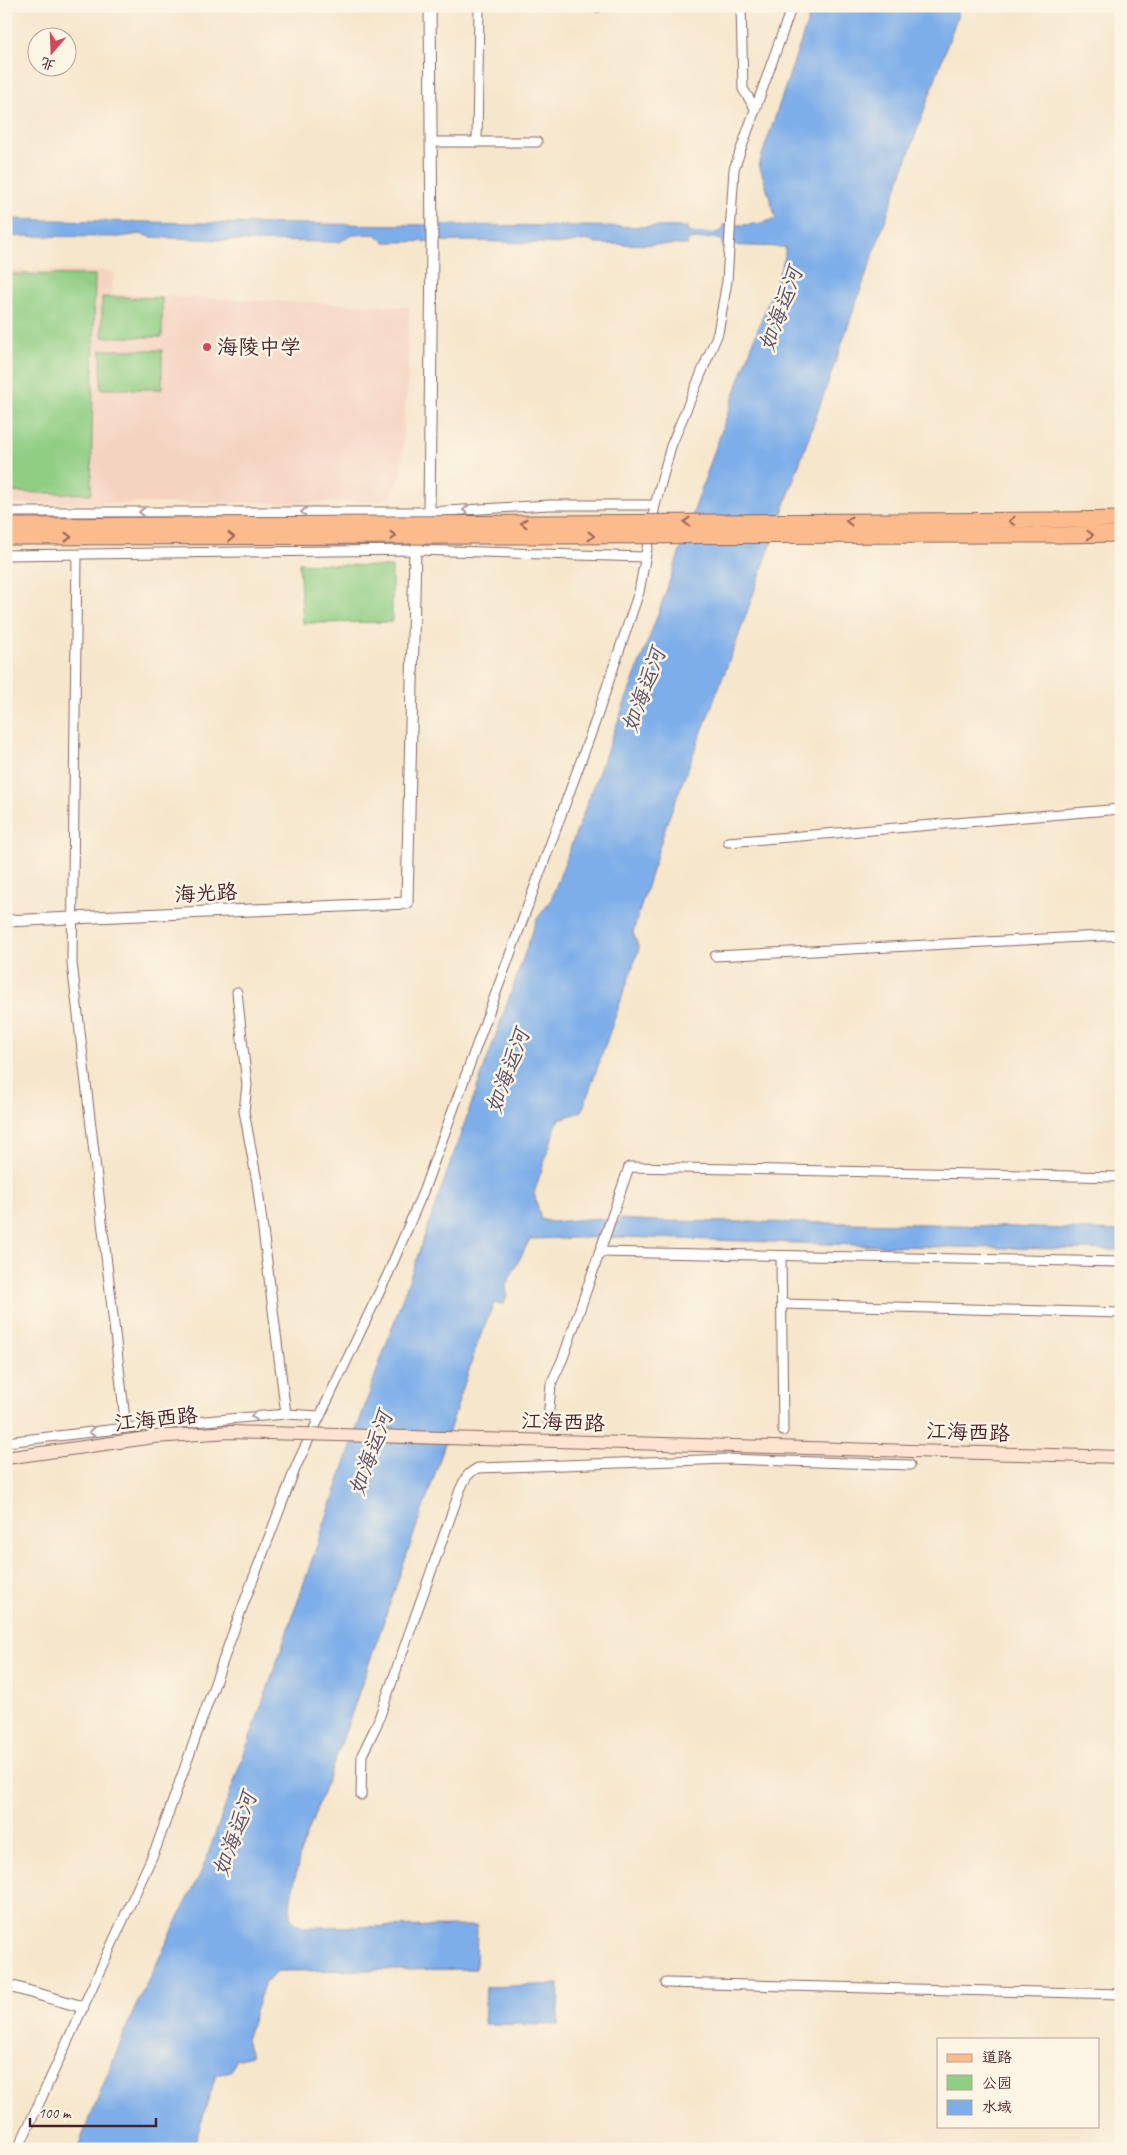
<svg xmlns="http://www.w3.org/2000/svg" width="1127" height="2155" viewBox="0 0 1127 2155" font-family="Caveat,'LXGW WenKai TC',sans-serif">
<rect width="100%" height="100%" fill="#fcf5e5"/>
<filter id="ink" filterUnits="userSpaceOnUse"><feTurbulence type="fractalNoise" baseFrequency=".02" numOctaves="2"/><feDisplacementMap in="SourceGraphic" scale="10" xChannelSelector="R" yChannelSelector="G"/><feConvolveMatrix kernelMatrix="1 2 1 2 8 2 1 2 1" color-interpolation-filters="sRGB"/></filter>
<filter id="wash" filterUnits="userSpaceOnUse"><feTurbulence type="fractalNoise" baseFrequency=".0096" numOctaves="4" result="noise"/><feDisplacementMap in="SourceGraphic" scale="20" xChannelSelector="R" yChannelSelector="G"/><feGaussianBlur stdDeviation="1.12" result="paint"/><feColorMatrix in="noise" values="0 0 0 0 0 0 0 0 0 0 0 0 0 0 0 0 0 1.4 0 .05"/><feComposite in="paint" operator="in"/></filter>
<g filter="url(#wash)">
<rect width="100%" height="100%" fill="#f6e6cc"/>
<path fill="#f5d3c1" d="M6,270L113,271L112,294L409,307L407,388L400,478L391,496L377,502L6,504Z"/>
<g fill="#90ce84" stroke="#6d7658">
<path d="M6,274L95,275L91,494L6,492Z"/>
<path d="M102,297L162,298V337H102Z"/>
<rect x="101" y="350" width="61" height="39"/>
<path d="M299,563L392,567V622L303,623Z"/>
</g>
<g fill="#7eaee9" stroke="#64668a">
<path d="M813,6H961L736,643L666,825L633,932L639,949L582,1111L558,1120L534,1193L541,1219L551,1222L600,1218L618,1222L620,1219L654,1221L929,1224L1121,1231V1250L887,1246L623,1237L530,1239L506,1285L507,1295L504,1304L494,1303L478,1342L434,1477L342,1741L300,1854L291,1898L290,1917L297,1924L303,1927L477,1926L476,1969L277,1971L268,1981H265L246,2040L251,2056L235,2060L231,2071L216,2075L193,2149H77L133,2012L203,1868L271,1679L381,1359L537,919L550,902L657,617L740,378L785,257V247L722,245V240L713,238L687,240V245L598,244L587,240L565,244L468,241L385,242L375,234L353,235L339,242L241,241L151,237L140,234L120,237L6,236V219L194,223L687,227V232C700,235 710,235 722,231L723,225C742,225 758,226 776,218L759,164Z"/>
<path d="M559,1984L558,2025L484,2024L486,1987Z"/>
</g>
<g fill="none" stroke-linecap="round" stroke-linejoin="round">
<path stroke="#7eaee9" stroke-width="2.5" d="M691,234H716"/>
</g>
</g>
<g filter="url(#ink)">
<g fill="none" stroke-linecap="round" stroke-linejoin="round">
<g stroke="#866563" stroke-width="11">
<g id="minor">
<path d="M741,6L743,89L755,108"/>
<path d="M598,7V6"/>
<path d="M432,142H537"/>
<path d="M477,142L479,6"/>
<path d="M6,512H429L549,505H655"/>
<path d="M6,555L415,550L645,557"/>
<path d="M77,555L72,963L126,1428"/>
<path d="M728,842L1121,809"/>
<path d="M715,956L1121,935"/>
<path d="M237,992L247,1085L244,1111L257,1182L286,1414"/>
<path d="M599,1252L1121,1262"/>
<path d="M781,1256L783,1431"/>
<path d="M782,1304L1121,1313"/>
<path d="M548,1421L551,1384L563,1358L629,1167L1121,1177"/>
<path d="M6,1442L126,1428L286,1414L320,1416"/>
<path d="M361,1795L362,1755L377,1724L460,1490C465,1479 467,1473 478,1468L728,1459L910,1465"/>
<path d="M666,1983L1121,1994"/>
<path d="M18,2149L156,1848L239,1616L297,1464L388,1274L423,1192L594,725L639,592L655,505L671,446L718,333L727,281L734,169L792,6"/>
</g>
</g>
<g stroke="#866563" stroke-width="13">
<g id="tertiary">
<path d="M6,921L407,903L415,550L429,512L432,248L430,6"/>
<path d="M6,1985L83,2007"/>
</g>
</g>
<g stroke="#866563" stroke-width="14">
<path id="secondary" d="M699,1445L1121,1457"/>
</g>
<g stroke="#866563" stroke-width="17">
<g id="primary">
<path d="M1061,520L1121,519"/>
<path d="M6,526H19"/>
<path d="M1060,535L1121,534"/>
<path d="M6,537H19"/>
</g>
</g>
<use href="#minor" stroke="#fff" stroke-width="9"/>
<use href="#tertiary" stroke="#fff" stroke-width="11"/>
<use href="#secondary" stroke="#fde4d1" stroke-width="12"/>
<use href="#primary" stroke="#fbbb8c" stroke-width="15"/>
<g stroke="#866563" stroke-width="14" stroke-linecap="butt">
<path id="secondary-bridge" d="M6,1458L154,1437L230,1432L699,1445"/>
</g>
<g stroke="#866563" stroke-width="17" stroke-linecap="butt">
<g id="primary-bridge">
<path d="M19,526L1061,520"/>
<path d="M19,537L1060,535"/>
</g>
</g>
<use href="#secondary-bridge" stroke="#fde4d1" stroke-width="12"/>
<use href="#primary-bridge" stroke="#fbbb8c" stroke-width="15"/>
</g>
<defs><path id="oneway-chevron" d="M-2-3.5L2.5 0L-2 3.5" fill="none" stroke-width="1.6" stroke-linecap="round" stroke-linejoin="round" transform="scale(1.25)"/></defs>
<g stroke="#ae9aa0">
<use href="#oneway-chevron" transform="translate(466 510) rotate(177)"/>
<use href="#oneway-chevron" transform="translate(142 512) rotate(180)"/>
<use href="#oneway-chevron" transform="translate(304 512) rotate(180)"/>
<use href="#oneway-chevron" transform="translate(254 1416) rotate(175)"/>
<use href="#oneway-chevron" transform="translate(92 1432) rotate(173)"/>
</g>
<g stroke="#9a6557">
<use href="#oneway-chevron" transform="translate(849 521) rotate(180)"/>
<use href="#oneway-chevron" transform="translate(1012 521) rotate(180)"/>
<use href="#oneway-chevron" transform="translate(687 522) rotate(180)"/>
<use href="#oneway-chevron" transform="translate(524 523) rotate(180)"/>
<use href="#oneway-chevron" transform="translate(1090 535) rotate(-2)"/>
<use href="#oneway-chevron" transform="translate(393 536)"/>
<use href="#oneway-chevron" transform="translate(591 536)"/>
<use href="#oneway-chevron" transform="translate(68 537)"/>
<use href="#oneway-chevron" transform="translate(231 537)"/>
</g>
</g>
<circle fill="#d1495b" stroke="#fcf5e5" stroke-width="2" cx="207" cy="347" r="5"/>
<g text-anchor="middle" stroke-width="5" stroke-linejoin="round" paint-order="stroke">
<g font-size="21" fill="#4a1f2b" stroke="#fcf5e5" text-anchor="start">
<text x="217" y="354">海陵中学</text>
</g>
<g font-size="21" fill="#4a1f2b" stroke="#fcf5e5">
<text transform="translate(206 893) rotate(-3)" y="7">海光路</text>
<text transform="translate(156 1419) rotate(-6)" y="7">江海西路</text>
<text transform="translate(563 1422) rotate(2)" y="7">江海西路</text>
<text transform="translate(968 1432) rotate(2)" y="7">江海西路</text>
</g>
<g font-size="22" font-style="italic" fill="#5c516e" stroke="#fcf5e5">
<text transform="translate(780 309) rotate(-70)" y="8">如海运河</text>
<text transform="translate(643 690) rotate(-70)" y="8">如海运河</text>
<text transform="translate(507 1071) rotate(-70)" y="8">如海运河</text>
<text transform="translate(370 1453) rotate(-70)" y="8">如海运河</text>
<text transform="translate(234 1834) rotate(-70)" y="8">如海运河</text>
</g>
</g>
<rect width="1127" height="2155" fill="none" stroke="#fcf5e5" stroke-width="25"/>
<rect x="937" y="2038" width="162" height="90" fill="#fcf5e5" stroke="#b59f9b"/>
<rect x="947" y="2054" width="25" height="8" fill="#fbbb8c" stroke="#b59f9b"/>
<text x="982" y="2062" font-size="15" fill="#4a1f2b">道路</text>
<rect x="947" y="2075" width="25" height="15" fill="#90ce84" stroke="#b59f9b"/>
<text x="982" y="2088" font-size="15" fill="#4a1f2b">公园</text>
<rect x="947" y="2100" width="25" height="15" fill="#7eaee9" stroke="#b59f9b"/>
<text x="982" y="2112" font-size="15" fill="#4a1f2b">水域</text>
<g transform="translate(52 52) rotate(199)"><circle r="24" fill="#fcf5e5" stroke="#b59f9b"/>
<path d="M0-4L9 19L0 12L-9 19Z" fill="#d1495b"/>
<text y="-8" font-size="14" font-weight="bold" text-anchor="middle" fill="#4a1f2b">北</text>
</g>
<path d="M30 2118v8h126v-8" fill="none" stroke="#4a1f2b" stroke-width="2.5"/>
<text x="38" y="2118" font-size="15" fill="#4a1f2b" stroke="#fcf5e5" stroke-width="4" paint-order="stroke">100 m</text>
</svg>
